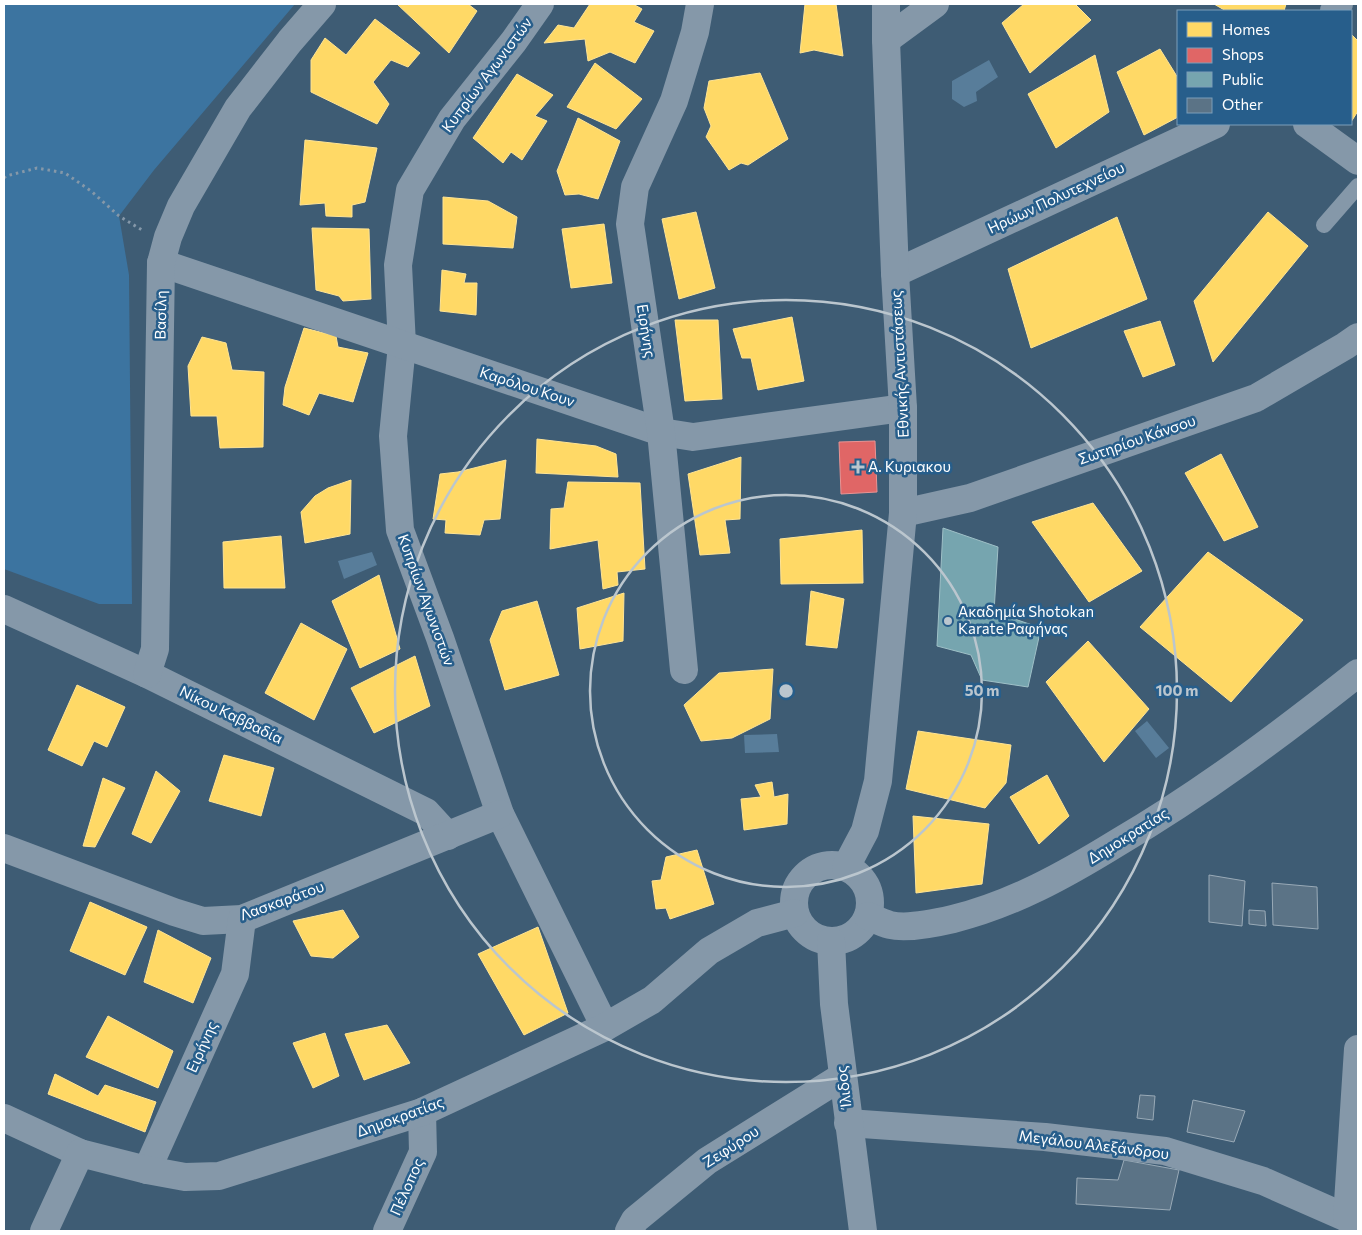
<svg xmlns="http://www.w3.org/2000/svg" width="1362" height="1235" viewBox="0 0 1362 1235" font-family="Commissioner,sans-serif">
<rect width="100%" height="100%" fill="#3e5c74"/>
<path fill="#3c74a0" d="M4,4H295L154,170L119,216L129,275L132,604H99L4,569Z"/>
<g fill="#587d9a">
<path d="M989,60L998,77L976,92L977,101L964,107L952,99V81Z"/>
<path d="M372,552L377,565L344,579L338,561Z"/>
<path d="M1147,721L1169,748L1156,758L1135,731Z"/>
<path d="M777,734L779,752L745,753L744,735Z"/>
</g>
<g fill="#ffd966" stroke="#ffe494">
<path d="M397,4H468L477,11L449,53Z"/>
<path d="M590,4H633L642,9L634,22L654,31L635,63L610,52L588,61L585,39L544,43L558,25L574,28Z"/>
<path d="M805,4H836L843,56L814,50L800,53Z"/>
<path d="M1024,4H1075L1091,20L1030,73L1002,23Z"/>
<path d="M1214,4H1286L1284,11H1226Z"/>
<path d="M375,19L420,53L408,67L391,60L373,82L389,104L377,124L311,92V60L325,38L346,55Z"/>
<path d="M1351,34L1358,41V111L1351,122Z"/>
<path d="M1160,49L1178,78V117L1144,135L1117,72Z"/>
<path d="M1095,55L1109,112L1056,148L1028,94Z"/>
<path d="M595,63L642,99L616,129L567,107Z"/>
<path d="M760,73L788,139L748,165L741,163L729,170L706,137L711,126L704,108L709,81Z"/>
<path d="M517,74L553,95L535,116L547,121L522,160L511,152L503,163L473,138Z"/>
<path d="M578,118L620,141L598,199L579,194L565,195L557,171Z"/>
<path d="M305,140L377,148L365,202L352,205V217L326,216L325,203L300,205Z"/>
<path d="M443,197L488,201L517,217L513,248L443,244Z"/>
<path d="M696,212L715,288L679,299L662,219Z"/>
<path d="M1268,212L1308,246L1213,362L1194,301Z"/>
<path d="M1117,217L1147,299L1031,348L1008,269Z"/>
<path d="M604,224L612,283L571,288L562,229Z"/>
<path d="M312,228L369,229L371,299L343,301L339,296L316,290Z"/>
<path d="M442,270L466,274L464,283H477L476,315L440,311Z"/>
<path d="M792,317L804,381L758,390L751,358H742L733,329Z"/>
<path d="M675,320H718L722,399L685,401Z"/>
<path d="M1160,321L1175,365L1143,377L1124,331Z"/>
<path d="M304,328L336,336L338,347L368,353L353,402L319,393L309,415L283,405L285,387Z"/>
<path d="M202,337L226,343L232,370L264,372L263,447L220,448L217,416H191L188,366Z"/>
<path d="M537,439L596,446L616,454L618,477L536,473Z"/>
<path d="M1221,454L1258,527L1224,541L1185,473Z"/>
<path d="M741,457L740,519L725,520L730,553L700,555L688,474Z"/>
<path d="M506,460L500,519L484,520L480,535L445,533L446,520L433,519L440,474L458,472Z"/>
<path d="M351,480L350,534L305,543L301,512L315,496L328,488Z"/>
<path d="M568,482L640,483L645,569L617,572L618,585L603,589L598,540L550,549L551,509L564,508Z"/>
<path d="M1093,503L1142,571L1089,602L1032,522Z"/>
<path d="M862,530L863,583L781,584L780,539Z"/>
<path d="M281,536L285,588H224L223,542Z"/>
<path d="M1208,552L1303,620L1231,702L1140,627Z"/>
<path d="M379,575L400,649L360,668L332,601Z"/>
<path d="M811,591L844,599L837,648L806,645Z"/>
<path d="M624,593L623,641L580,649L577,608Z"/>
<path d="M537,601L559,675L505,690L490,640L502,611Z"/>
<path d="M301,623L347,649L314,720L265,693Z"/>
<path d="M1088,641L1149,709L1104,762L1046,682Z"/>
<path d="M415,656L430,706L374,733L351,688Z"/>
<path d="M773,669L770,719L732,738L701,741L684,705L719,673Z"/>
<path d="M77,685L125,707L107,747L94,741L82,766L48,750Z"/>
<path d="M918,731L1011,745L1006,783L985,808L906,789Z"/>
<path d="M224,755L274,768L261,816L209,801Z"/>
<path d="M156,771L180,791L151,843L132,834Z"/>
<path d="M1047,775L1069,816L1039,844L1010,797Z"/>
<path d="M103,778L125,788L95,847L83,846Z"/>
<path d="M772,782L774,797L788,794L787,824L744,830L741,799L761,797L755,785Z"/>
<path d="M913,816L989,824L982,884L916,893Z"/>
<path d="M697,850L714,904L670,919L666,908L656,909L652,881L661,880L666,857Z"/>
<path d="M90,902L147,927L125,975L70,951Z"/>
<path d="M343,910L359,937L333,958L311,956L293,921Z"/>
<path d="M538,927L568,1013L524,1035L478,954Z"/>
<path d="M158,930L211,958L193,1003L144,982Z"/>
<path d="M108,1016L173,1051L158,1088L86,1057Z"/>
<path d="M387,1025L410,1063L364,1080L345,1034Z"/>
<path d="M325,1033L339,1076L313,1088L293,1043Z"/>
<path d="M55,1074L98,1096L105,1085L156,1102L145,1132L48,1094Z"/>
</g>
<path fill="#e06666" stroke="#e99494" d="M875,441L877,492L841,494L839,442Z"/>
<path fill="#76a5af" stroke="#9fc0c7" d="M943,528L998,547L994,612L1041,628L1028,687L982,680L971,655L937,646Z"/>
<g fill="#5b7386" stroke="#99aab7">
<path d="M1209,875L1245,881L1242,926L1209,922Z"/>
<path d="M1272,883L1317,887L1318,929L1273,925Z"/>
<path d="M1249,910L1265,911L1266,926L1249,924Z"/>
<path d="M1140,1095L1155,1096L1153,1120L1137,1118Z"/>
<path d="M1193,1100L1245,1111L1234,1142L1187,1132Z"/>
<path d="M1124,1160L1179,1170L1170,1210L1076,1204L1077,1178L1118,1180Z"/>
</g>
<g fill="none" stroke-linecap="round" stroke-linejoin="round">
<path stroke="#8598a9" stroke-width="3" stroke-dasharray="2.5 4" stroke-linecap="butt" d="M4,178L6,176L37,168L65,173L91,191L119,216L142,230"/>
<path stroke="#8598a9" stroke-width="16" d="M1324,225L1358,186"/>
<g stroke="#8598a9" stroke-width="28">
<path d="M540,4L514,41L452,119L410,190L398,265L402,345L393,436L400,530L440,638L500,814L605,1027"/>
<path d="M1334,11L1339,4"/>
<path d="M886,40L935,4"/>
<path d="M1307,124L1358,161"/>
<path d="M161,263L661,432L693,437L903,408"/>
<path d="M895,273L1216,124"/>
<path d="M903,513L970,498L1256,398L1345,346L1358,337"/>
<path d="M4,609L147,674L426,812L448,836"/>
<path d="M684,670L661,432L630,224L635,187L674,101L695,32L700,4"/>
<path d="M147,674L155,649L161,263L168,237L181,206L238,108L290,41L322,4"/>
<path d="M4,848L174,912L203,921L242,919L500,814"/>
<path d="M4,1118L80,1153"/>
<path d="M848,1123L1045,1137L1165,1151L1263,1181L1347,1218L1358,1222"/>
<path d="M147,1170L235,974L242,919"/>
<path d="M1347,1218L1358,1049"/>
<path d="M387,1231L423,1152L422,1112"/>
<path d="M629,1231L635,1220L707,1161L843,1076"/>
</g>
<g stroke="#8598a9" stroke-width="28">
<circle cx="832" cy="903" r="38"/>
<path d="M846,867L865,831L878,781L903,513V408L895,273L886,40V4"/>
<path d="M868,916C875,919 882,923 890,925C907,929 936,923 953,919C1013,904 1065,875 1117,843C1202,793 1281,734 1358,673"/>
<path d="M831,941L834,1004L863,1231"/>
<path d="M44,1231L80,1153L147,1170L185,1177L219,1176L422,1112L605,1027L652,1000L709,951L757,923L795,913"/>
</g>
</g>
<g fill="none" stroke="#bbc6ce" stroke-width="2.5">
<circle cx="786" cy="691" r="196"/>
<circle cx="786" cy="691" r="391"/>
</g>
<g fill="#bbc6ce" stroke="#275e8b" stroke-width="2">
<path d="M855.5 459.5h5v5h5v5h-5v5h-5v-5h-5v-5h5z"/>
<circle cx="948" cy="621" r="5"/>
</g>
<g text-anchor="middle" stroke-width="5" stroke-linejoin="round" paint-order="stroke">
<g font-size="15" fill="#fff" stroke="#275e8b">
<text transform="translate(487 75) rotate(-53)" y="5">Κυπρίων Αγωνιστών</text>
<text transform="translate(1056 198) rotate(-25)" y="5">Ηρώων Πολυτεχνείου</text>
<text transform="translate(161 315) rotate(-89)" y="5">Βασίλη</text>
<text transform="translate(646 331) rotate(81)" y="5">Ειρήνης</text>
<text transform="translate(900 364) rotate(-93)" y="5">Εθνικής Αντιστάσεως</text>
<text transform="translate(527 387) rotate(18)" y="5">Καρόλου Κουν</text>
<text transform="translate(1137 440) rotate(-19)" y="5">Σωτηρίου Κάνσου</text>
<text transform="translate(426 600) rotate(70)" y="5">Κυπρίων Αγωνιστών</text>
<text transform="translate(231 715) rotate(26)" y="5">Νίκου Καββαδία</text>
<text transform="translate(1128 836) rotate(-32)" y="5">Δημοκρατίας</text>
<text transform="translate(282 901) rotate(-20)" y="5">Λασκαράτου</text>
<text transform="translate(202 1047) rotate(-66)" y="5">Ειρήνης</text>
<text transform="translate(844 1087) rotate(-97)" y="5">Ίλιδος</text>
<text transform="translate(400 1117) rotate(-20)" y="5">Δημοκρατίας</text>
<text transform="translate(1094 1145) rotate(7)" y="5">Μεγάλου Αλεξάνδρου</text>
<text transform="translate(731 1147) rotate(-33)" y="5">Ζεφύρου</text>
<text transform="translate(407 1187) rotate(-66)" y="5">Πέλοπος</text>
</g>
<g font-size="15" fill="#fff" stroke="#275e8b" text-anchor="start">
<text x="868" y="472">Α. Κυριακου</text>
<text x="958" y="617">Ακαδημία Shotokan<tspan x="958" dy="17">Karate Ραφήνας</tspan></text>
</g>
</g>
<circle cx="786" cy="691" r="8" fill="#bbc6ce" stroke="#275e8b" stroke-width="2.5"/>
<g font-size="15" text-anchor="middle" font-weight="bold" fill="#bbc6ce" stroke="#275e8b" stroke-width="5" stroke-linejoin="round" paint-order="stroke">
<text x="982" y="696">50 m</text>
<text x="1177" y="696">100 m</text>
</g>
<rect width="1362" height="1235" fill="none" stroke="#ffffff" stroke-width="10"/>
<rect x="1177" y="10" width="175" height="115" fill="#275e8b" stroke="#7d9eb9"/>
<rect x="1187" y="22" width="25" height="15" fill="#ffd966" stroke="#7d9eb9"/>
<text x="1222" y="35" font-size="15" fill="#ffffff">Homes</text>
<rect x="1187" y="48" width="25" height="15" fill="#e06666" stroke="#7d9eb9"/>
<text x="1222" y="60" font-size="15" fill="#ffffff">Shops</text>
<rect x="1187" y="72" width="25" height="15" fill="#76a5af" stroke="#7d9eb9"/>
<text x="1222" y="85" font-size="15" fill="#ffffff">Public</text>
<rect x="1187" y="98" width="25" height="15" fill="#5b7386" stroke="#7d9eb9"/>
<text x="1222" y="110" font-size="15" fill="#ffffff">Other</text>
</svg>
